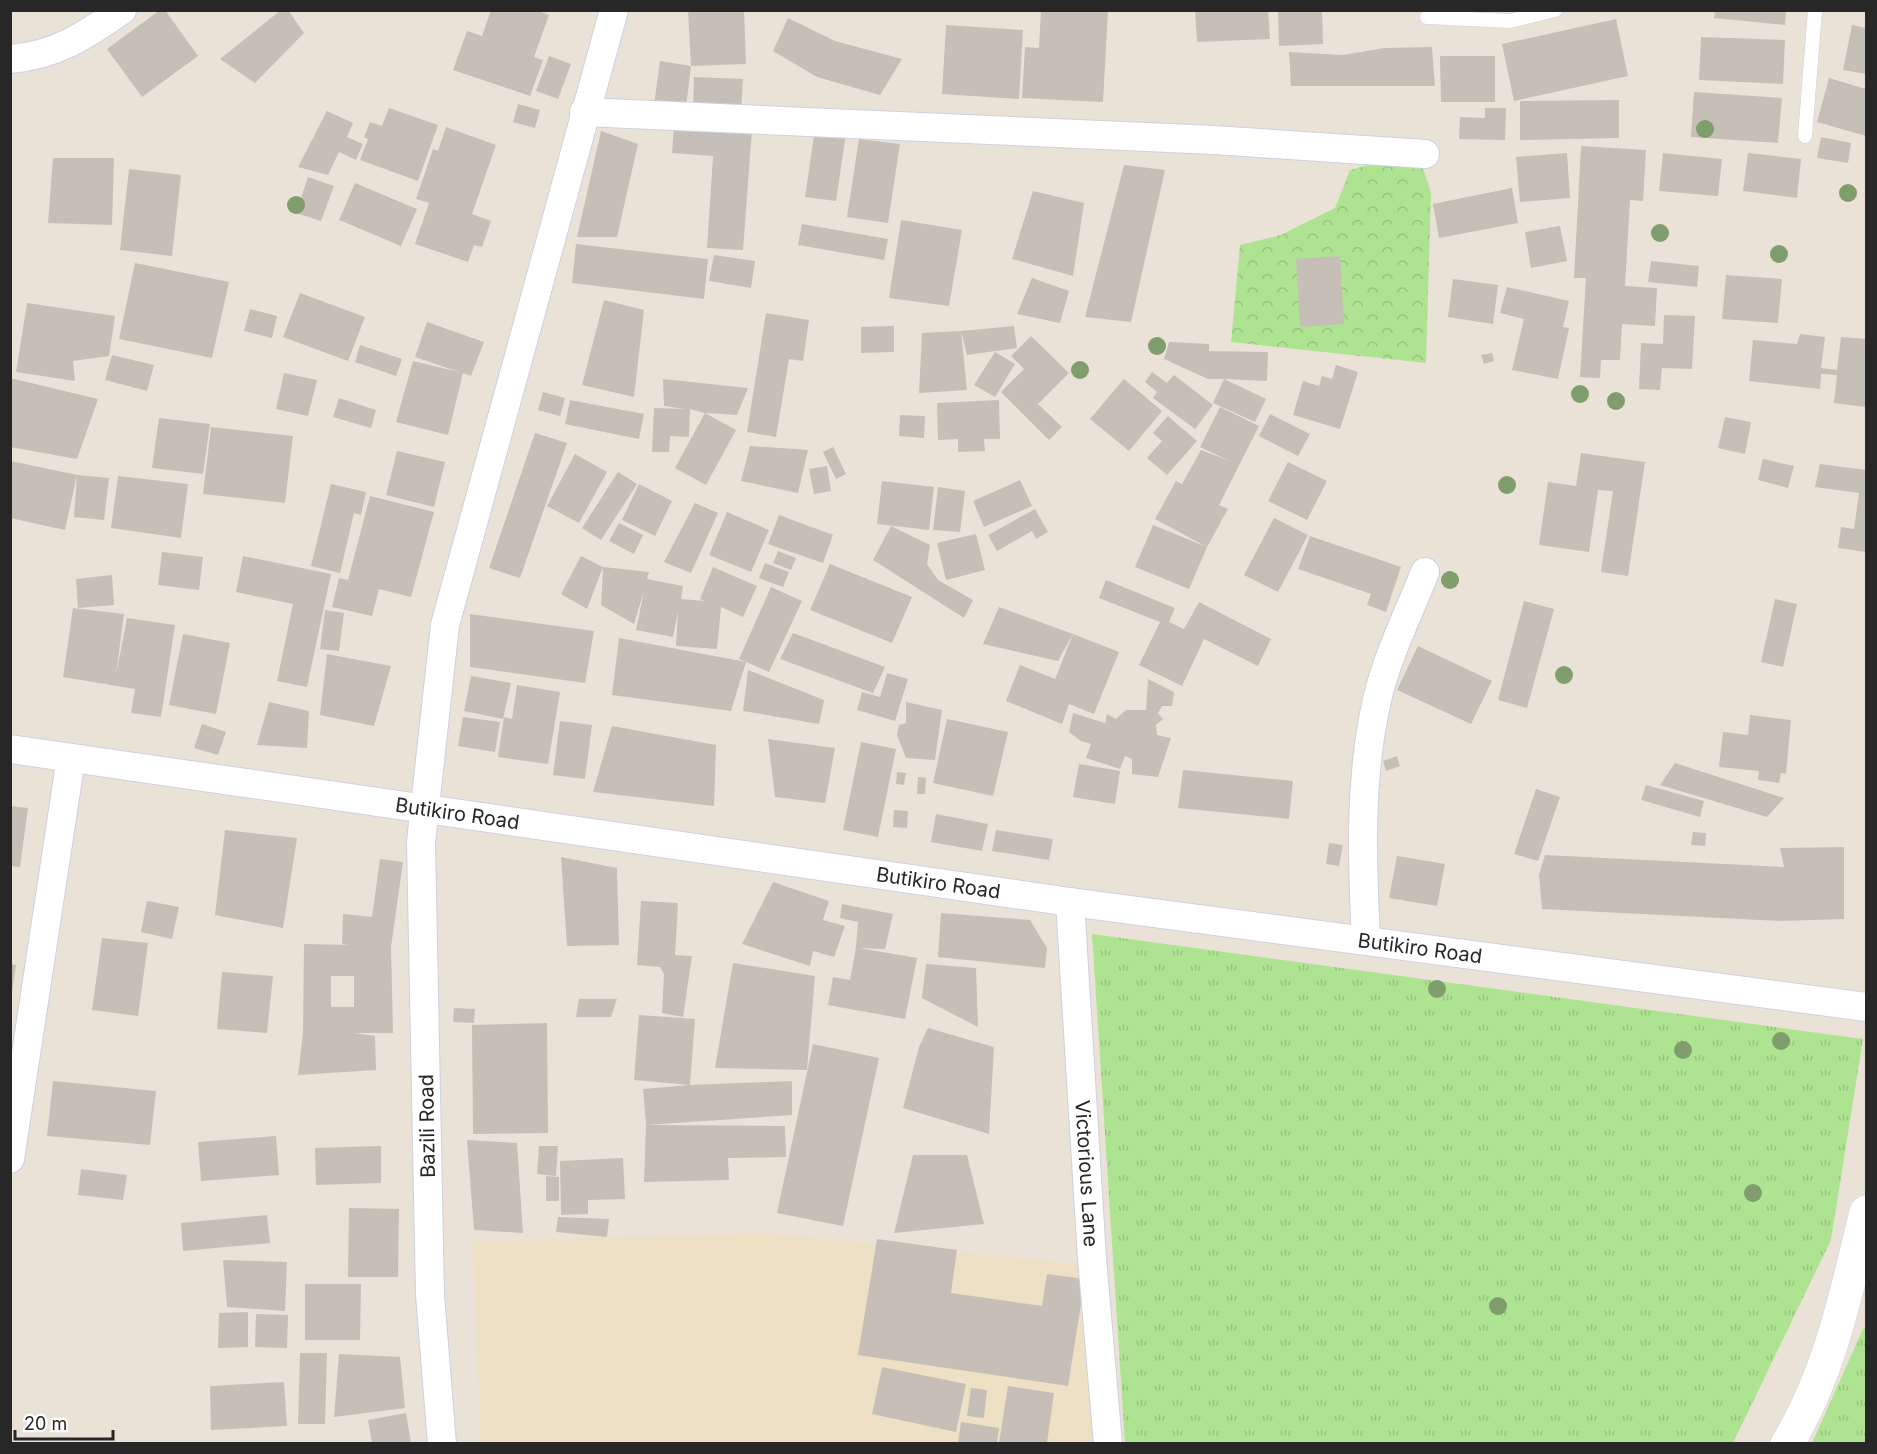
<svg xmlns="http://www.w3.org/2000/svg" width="1877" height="1454" viewBox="0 0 1877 1454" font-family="Inter,sans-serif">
<defs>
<pattern id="grass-tufts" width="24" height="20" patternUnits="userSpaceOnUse" patternTransform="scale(1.5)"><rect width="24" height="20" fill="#aee491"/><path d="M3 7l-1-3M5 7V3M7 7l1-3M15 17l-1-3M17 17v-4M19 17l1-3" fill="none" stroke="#96c47d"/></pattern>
<pattern id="forest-crowns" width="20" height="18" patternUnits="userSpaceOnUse" patternTransform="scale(1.5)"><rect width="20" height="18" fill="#aee491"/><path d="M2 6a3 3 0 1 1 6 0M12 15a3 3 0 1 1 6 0" fill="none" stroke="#96c47d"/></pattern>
</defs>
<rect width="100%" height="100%" fill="#ebe2d7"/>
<path fill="#ede0c5" d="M764,1233L1086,1265L1101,1443H481L473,1242Z"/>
<g fill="url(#grass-tufts)">
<path d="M1092,934L1863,1039L1831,1240L1733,1443H1125Z"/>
<path d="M1866,1328V1443H1812L1863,1329Z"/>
</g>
<path fill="url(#forest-crowns)" d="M1394,158L1422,165L1431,193L1426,363L1231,342L1240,245L1281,235L1335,208L1350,170Z"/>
<g fill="#c5bfb7" fill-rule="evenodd">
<path d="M160,10H165L198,56L142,97L107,49Z"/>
<path d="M281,10H288L304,33L255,83L220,59Z"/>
<path d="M491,10H535L549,15L534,57L543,60L530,96L453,70L467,31L482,36Z"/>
<path d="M688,10H744L746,64L691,66Z"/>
<path d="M1041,10H1108L1103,102L1022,98L1025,47L1039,48Z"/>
<path d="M1195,10H1268L1270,39L1197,42Z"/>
<path d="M1278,10H1322L1323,44L1279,46Z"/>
<path d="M1715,10H1786L1785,25L1714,18Z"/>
<path d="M788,18L835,41L902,59L880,95L817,77L773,51Z"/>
<path d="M1616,19L1628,76L1514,101L1502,44Z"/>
<path d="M946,25L1023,30L1019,99L942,94Z"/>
<path d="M1852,25L1866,28V74L1843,70Z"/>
<path d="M1701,37L1785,40L1783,84L1699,80Z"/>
<path d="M1432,47L1435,86H1291L1289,52L1343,55L1384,48Z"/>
<path d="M549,56L571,64L558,99L536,91Z"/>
<path d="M1440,56H1495V102H1441Z"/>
<path d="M660,61L691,66L686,108L654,105Z"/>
<path d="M694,77L743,79L741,113L693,112Z"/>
<path d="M1829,78L1866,89V136L1817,122Z"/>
<path d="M1694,92L1782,98L1778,143L1691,137Z"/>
<path d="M1619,100V138L1520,140V101Z"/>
<path d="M518,104L540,110L535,128L513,122Z"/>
<path d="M389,108L438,125L418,181L360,160L368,139L364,137L370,122L382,126Z"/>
<path d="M1485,108H1506L1505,140L1459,139L1460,117L1485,118Z"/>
<path d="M327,111L353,123L347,137L363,144L356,160L339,152L328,175L298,167Z"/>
<path d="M674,125L752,130L743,250L707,248L713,156L672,153Z"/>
<path d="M446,127L496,145L472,214L491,221L482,247L474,245L468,262L415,244L429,203L416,199L433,149L438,151Z"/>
<path d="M815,129L846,133L836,201L805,197Z"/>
<path d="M601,131L638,144L617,237H577Z"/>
<path d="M1821,137L1851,143L1848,163L1817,158Z"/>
<path d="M859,139L900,144L888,223L847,217Z"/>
<path d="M1581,146L1646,150L1643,201L1630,200L1625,286L1657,288L1655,326L1622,324L1620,360H1601L1600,378L1580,377L1586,278H1574Z"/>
<path d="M1567,153L1570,198L1520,202L1516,157Z"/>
<path d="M1663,153L1722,159L1718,196L1659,191Z"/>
<path d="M1748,153L1801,159L1797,198L1743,191Z"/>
<path d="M53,158H114L112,225L48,223Z"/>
<path d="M1124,165L1165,170L1131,322L1085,317Z"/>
<path d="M129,169L181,175L172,256L120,250Z"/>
<path d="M308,177L334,186L321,221L296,213Z"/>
<path d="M355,183L417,209L401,246L339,220Z"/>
<path d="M1512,188L1518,223L1439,238L1433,204Z"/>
<path d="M1033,191L1084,203L1073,276L1012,259Z"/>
<path d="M901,220L962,230L949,306L889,298Z"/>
<path d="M802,224L888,239L884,260L798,245Z"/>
<path d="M1560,226L1567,261L1531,268L1525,232Z"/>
<path d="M576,244L708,259L704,299L572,283Z"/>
<path d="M714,255L755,261L751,288L709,281Z"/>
<path d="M1340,256L1344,324L1300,327L1296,259Z"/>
<path d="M1651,261L1699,266L1697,287L1648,282Z"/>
<path d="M135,263L229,282L212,358L119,339Z"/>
<path d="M1726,275L1782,279L1778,323L1722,319Z"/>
<path d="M1032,278L1069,291L1060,323L1017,314Z"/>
<path d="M1453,279L1498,285L1493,324L1448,317Z"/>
<path d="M1507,287L1569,301L1563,327L1569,328L1558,379L1512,370L1524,319L1500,313Z"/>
<path d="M300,293L365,317L348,361L283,337Z"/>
<path d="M604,300L644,310L634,397L582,385Z"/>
<path d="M27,303L115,316L109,356L73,361L75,381L16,372Z"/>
<path d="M250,309L277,316L272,338L244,331Z"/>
<path d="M766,313L809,320L803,361L789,359L776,437L747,432Z"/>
<path d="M1664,315L1695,316L1692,369L1662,368L1660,390L1639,389L1641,343L1663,344Z"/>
<path d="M427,322L484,342L471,376L463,373L448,435L396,422L413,361L459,372L415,357Z"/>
<path d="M894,326V352L861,353V327Z"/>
<path d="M1014,326L1017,348L967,355L961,331Z"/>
<path d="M961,331L967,390L919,393L922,333Z"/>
<path d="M1800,334L1825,337L1821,368L1837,370L1841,337L1866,339V407L1834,403L1837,375L1821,374L1820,389L1749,381L1753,340L1797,344Z"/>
<path d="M1031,336L1069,373L1038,404L1062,427L1049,440L1001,392L1024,369L1011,356Z"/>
<path d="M1169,342L1209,344V351L1268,352L1267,381L1224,379L1266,399L1255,422L1213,403L1224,379H1208L1164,359Z"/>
<path d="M360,345L402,359L396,376L355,362Z"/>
<path d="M995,352L1015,364L995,397L974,385Z"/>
<path d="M1492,353L1494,361L1484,364L1481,355Z"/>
<path d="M112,355L154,365L147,391L105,380Z"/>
<path d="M1336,365L1358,372L1340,429L1293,415L1303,381L1319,386L1322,376L1332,379Z"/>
<path d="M1152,372L1167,383L1174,375L1213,405L1195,429L1153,398L1157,392L1145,382Z"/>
<path d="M284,373L317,380L308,416L276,409Z"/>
<path d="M10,378L98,399L77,459L10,447Z"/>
<path d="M663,379L748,388L737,415L705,413L690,409L689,437L670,436L669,452H652L654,408L685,409L664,406Z"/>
<path d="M1124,379L1162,411L1129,451L1090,419Z"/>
<path d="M543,392L565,398L560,416L538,410Z"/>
<path d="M339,398L376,410L371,428L333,417Z"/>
<path d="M570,400L644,414L639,439L565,424Z"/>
<path d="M999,400L1000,439H984L985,451L958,452V439L938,440L937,403Z"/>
<path d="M1220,407L1259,426L1219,505L1228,509L1207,547L1155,519L1176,481L1182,484L1201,450L1230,461L1200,447Z"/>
<path d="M705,413L736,430L706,485L675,468Z"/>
<path d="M1270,414L1310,434L1298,456L1259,436Z"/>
<path d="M900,415L925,416L924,438L899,436Z"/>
<path d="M1168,416L1197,441L1167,475L1147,458L1162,441L1153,433Z"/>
<path d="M1725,417L1751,422L1745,454L1718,448Z"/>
<path d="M159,418L210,424L203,474L152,468Z"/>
<path d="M211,427L293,436L285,503L203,494Z"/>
<path d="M535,433L567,443L520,578L489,568Z"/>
<path d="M750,446L808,450L798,493L741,481Z"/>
<path d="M833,447L846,474L836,479L823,452Z"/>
<path d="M397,451L445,462L434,507L386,495Z"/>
<path d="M1581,453L1645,462L1628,576L1601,572L1613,491L1598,490L1589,552L1539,545L1548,482L1576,486Z"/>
<path d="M575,454L607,472L579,523L547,506Z"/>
<path d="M1763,459L1794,466L1788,488L1758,480Z"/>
<path d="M11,461L77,475L109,478L104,520L74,517L77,475L65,530L10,518Z"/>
<path d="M1288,462L1327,481L1307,520L1268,501Z"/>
<path d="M1820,464L1866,470V552L1838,548L1841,527L1854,529L1859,493L1815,487Z"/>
<path d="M827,466L831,491L814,494L809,469Z"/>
<path d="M618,472L637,484L601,540L582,528Z"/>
<path d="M118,476L188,484L181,538L111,528Z"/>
<path d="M1020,480L1032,506L984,527L973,501Z"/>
<path d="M882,481L934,487L929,530L877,524Z"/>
<path d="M331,484L366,492L361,515L354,513L340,573L311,566Z"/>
<path d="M639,484L672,501L655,536L622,520Z"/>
<path d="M938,487L965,491L960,532L933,530Z"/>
<path d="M370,496L434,512L411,597L379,589L372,616L332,607L339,578L348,580Z"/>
<path d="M695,503L718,513L691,573L664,562Z"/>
<path d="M1035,509L1048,532L1036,539L1032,531L997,551L988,535Z"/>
<path d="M727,512L769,530L751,572L709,555Z"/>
<path d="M779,515L833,535L823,563L768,544Z"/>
<path d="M1274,518L1308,535L1278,592L1244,575Z"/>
<path d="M619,523L643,535L634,554L609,541Z"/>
<path d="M1153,525L1207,547L1189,589L1135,567Z"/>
<path d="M891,526L930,545L927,564L938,580L973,600L964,618L873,560Z"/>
<path d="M976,534L985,570L946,580L937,543Z"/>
<path d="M1310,536L1401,567L1386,612L1367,605L1371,594L1298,569Z"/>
<path d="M778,551L796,558L791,570L773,563Z"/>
<path d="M162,552L203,557L199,590L158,585Z"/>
<path d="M243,556L331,574L307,687L277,681L293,604L236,592Z"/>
<path d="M581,556L603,567L587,609L561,594Z"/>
<path d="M765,563L789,572L783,587L759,578Z"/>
<path d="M830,564L912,597L892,643L810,610Z"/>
<path d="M603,567L649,572L647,579L683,586L681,599L705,601L700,599L713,567L757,586L743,617L721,607L717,649L676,646L678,612L673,637L636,630L644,591L634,624L601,605Z"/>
<path d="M112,575L114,605L78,608L76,579Z"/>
<path d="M1106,580L1175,608L1169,622L1184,629L1199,602L1271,639L1258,666L1204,639L1182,686L1139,665L1160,622L1099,598Z"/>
<path d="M771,587L802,601L769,672L746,662L731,711L612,695L619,638L746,662L739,659Z"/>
<path d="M1775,599L1797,604L1783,667L1761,662Z"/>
<path d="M1524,601L1554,609L1527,708L1498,700Z"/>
<path d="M999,607L1073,634L1119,652L1094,714L1069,704L1062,724L1006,701L1020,665L1055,679L1073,634L1058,661L983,644Z"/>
<path d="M73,608L124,614L116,675L127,618L175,625L161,717L131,713L135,689L63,677Z"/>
<path d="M325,610L344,613L339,651L320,649Z"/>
<path d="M470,614L594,631L585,683L470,667Z"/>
<path d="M793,633L885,667L873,693L780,659Z"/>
<path d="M183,634L230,643L216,714L169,705Z"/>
<path d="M1418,646L1492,681L1471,724L1397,690Z"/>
<path d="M327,654L391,666L374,726L320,715Z"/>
<path d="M748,670L824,700L819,724L743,711Z"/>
<path d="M887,673L908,679L895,721L857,710L862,692L880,697Z"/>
<path d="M471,676L511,683L503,719L464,711Z"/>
<path d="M1148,679L1174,692L1172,706H1162L1158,713L1163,719L1156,725L1157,735L1171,738L1158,777L1132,774V759L1125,756L1120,769L1086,758L1091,744L1081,741L1069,732L1073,713L1105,723L1107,714L1116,719L1126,710H1146Z"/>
<path d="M517,685L560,692L548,764L498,757L504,717L512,719Z"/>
<path d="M269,702L309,711L307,748L257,745Z"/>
<path d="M906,702L942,710L935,760L906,758L897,735L899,725L906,723Z"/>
<path d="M1750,715L1791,720L1786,774L1781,773L1779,783L1758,780L1759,771L1719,767L1723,732L1748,735Z"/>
<path d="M463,717L500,722L495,752L458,746Z"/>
<path d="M947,719L1008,732L993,796L933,783Z"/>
<path d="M560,721L592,725L585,779L553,775Z"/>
<path d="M202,724L226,732L218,755L194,748Z"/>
<path d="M612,726L716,745L714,806L593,792Z"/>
<path d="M768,739L835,748L825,803L775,797Z"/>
<path d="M861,742L896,749L878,837L843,830Z"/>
<path d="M1397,756L1400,766L1386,771L1383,761Z"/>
<path d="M1675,763L1784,798L1767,817L1660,785Z"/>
<path d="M1079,764L1120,771L1115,804L1073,797Z"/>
<path d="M1183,770L1293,781L1289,819L1178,808Z"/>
<path d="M897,772L906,773L904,785L896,784Z"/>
<path d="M918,777L926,778L925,794H917Z"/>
<path d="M1646,785L1704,801L1700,817L1641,800Z"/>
<path d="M1536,789L1560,797L1538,861L1514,854Z"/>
<path d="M10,806L28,808L20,867L10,866Z"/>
<path d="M894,810L908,811L907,828L893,827Z"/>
<path d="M936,814L988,824L982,851L931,842Z"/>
<path d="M225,830L297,838L283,928L215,915Z"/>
<path d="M996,830L1053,839L1049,860L992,851Z"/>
<path d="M1693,832L1706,833L1705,846L1691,845Z"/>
<path d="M1329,843L1343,845L1339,866L1326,864Z"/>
<path d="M1844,847V919L1781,921L1542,909L1539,875L1545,855L1784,867L1780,848Z"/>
<path d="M1397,856L1445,864L1437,906L1389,898Z"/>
<path d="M561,857L617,868L619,945L567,946Z"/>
<path d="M380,859L403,862L391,947L393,1033H354L375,1036L376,1070L298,1075L303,1033L304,944L348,945L342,944L343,914L372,917ZM331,976H354V1007H331Z"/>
<path d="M773,882L829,901L823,920L845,926L834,957L813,951L810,966L742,944Z"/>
<path d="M147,901L179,907L172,939L141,932Z"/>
<path d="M641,901L678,903L675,955L692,956L683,1017L662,1013L664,974L660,967L637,965Z"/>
<path d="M842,904L893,914L885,949L859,948L917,958L905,1019L828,1005L833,977L850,980L856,947L858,922L840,918Z"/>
<path d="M941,913L1030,920L1047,948L1045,968L938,957Z"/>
<path d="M102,938L148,943L138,1016L92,1010Z"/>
<path d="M733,963L815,976L807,1070L715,1068Z"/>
<path d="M10,964L16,965L12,992H10Z"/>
<path d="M926,964L976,968L978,1027L922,998Z"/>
<path d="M222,972L273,976L267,1033L217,1029Z"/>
<path d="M579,999H617L611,1017H576Z"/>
<path d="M454,1008L475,1009L474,1023L453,1022Z"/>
<path d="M639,1015L695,1019L690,1085L792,1081V1115L646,1125L785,1126L786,1157L728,1158L729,1180L644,1182L646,1125L643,1089L690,1085L634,1080Z"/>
<path d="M547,1023L548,1133L473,1134L472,1025Z"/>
<path d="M928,1028L994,1047L989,1134L903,1108L919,1047Z"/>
<path d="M813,1044L879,1058L843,1226L777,1213Z"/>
<path d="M53,1081L156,1091L150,1145L47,1136Z"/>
<path d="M276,1136L279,1175L201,1181L198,1142Z"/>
<path d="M467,1140L517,1143L523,1233L474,1230Z"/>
<path d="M381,1146V1183L316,1185L315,1148Z"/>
<path d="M539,1146H558L556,1176L537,1174Z"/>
<path d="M913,1155H967L984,1224L894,1233Z"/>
<path d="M623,1158L625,1199L588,1200V1214L561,1215L560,1161Z"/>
<path d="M81,1169L127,1175L123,1200L78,1195Z"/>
<path d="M546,1176L559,1177V1201H546Z"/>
<path d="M349,1208L399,1209L398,1277H348Z"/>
<path d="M267,1215L270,1243L183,1251L181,1223Z"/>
<path d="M558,1217L609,1219L607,1237L556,1232Z"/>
<path d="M877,1239L957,1250L951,1293L1042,1306L1047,1274L1085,1279L1068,1386L858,1355Z"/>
<path d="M223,1260L287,1262L285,1311L227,1307Z"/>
<path d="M305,1284H361L360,1340H305Z"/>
<path d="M248,1312V1347L218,1348L219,1313Z"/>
<path d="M256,1314L288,1315L287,1348L255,1347Z"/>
<path d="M300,1353H327L325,1424H298Z"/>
<path d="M339,1354L400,1357L405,1408L334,1417Z"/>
<path d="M882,1367L966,1384L956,1432L872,1414Z"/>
<path d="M284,1382L287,1426L211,1430L210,1386Z"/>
<path d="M1008,1386L1054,1393L1047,1443H999Z"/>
<path d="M971,1388L987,1390L984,1418L967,1416Z"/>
<path d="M406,1413L411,1443H372L368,1420Z"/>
<path d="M961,1422L999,1428L997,1443H958Z"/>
</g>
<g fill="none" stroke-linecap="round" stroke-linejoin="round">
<g stroke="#cdd1e1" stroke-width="15">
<g id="lane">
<path d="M1427,17L1510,21L1555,10"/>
<path d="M1805,136L1815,10"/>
</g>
</g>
<g stroke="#cdd1e1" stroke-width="30">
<g id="street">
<path d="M10,59C55,56 86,35 122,10"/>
<path d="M584,112L1214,140L1425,154"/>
<path id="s1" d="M10,749L1070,902L1866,1007"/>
<path id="s2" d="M1070,902L1092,1258L1108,1444"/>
<path d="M1366,940C1362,860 1359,779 1377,700C1387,656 1409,613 1425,572"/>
<path d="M10,1159L71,758"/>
<path d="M442,1444L430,1295L421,842L445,625L614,10"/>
</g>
</g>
<g stroke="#cdd1e1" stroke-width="34">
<path id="secondary" d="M1787,1444C1830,1374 1847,1290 1866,1212"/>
</g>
<use href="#lane" stroke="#fff" stroke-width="14"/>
<use href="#street" stroke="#fff" stroke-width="28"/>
<use href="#secondary" stroke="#fff" stroke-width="33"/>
</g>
<g fill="#7f9d6d">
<circle cx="1705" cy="129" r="9"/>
<circle cx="1848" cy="193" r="9"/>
<circle cx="296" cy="205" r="9"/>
<circle cx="1660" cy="233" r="9"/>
<circle cx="1779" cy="254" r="9"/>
<circle cx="1157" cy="346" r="9"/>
<circle cx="1080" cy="370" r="9"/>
<circle cx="1580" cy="394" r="9"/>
<circle cx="1616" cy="401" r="9"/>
<circle cx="1507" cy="485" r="9"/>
<circle cx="1450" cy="580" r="9"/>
<circle cx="1564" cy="675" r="9"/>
<circle cx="1437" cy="989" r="9"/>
<circle cx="1781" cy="1041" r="9"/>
<circle cx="1683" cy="1050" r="9"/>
<circle cx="1753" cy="1193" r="9"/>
<circle cx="1498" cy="1306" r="9"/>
</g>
<g text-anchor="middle" stroke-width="6" stroke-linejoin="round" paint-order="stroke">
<g font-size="20" fill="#272727" stroke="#fff">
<text dy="7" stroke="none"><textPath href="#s1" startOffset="452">Butikiro Road</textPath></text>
<text dy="7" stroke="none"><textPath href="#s1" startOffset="938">Butikiro Road</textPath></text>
<text dy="7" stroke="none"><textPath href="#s1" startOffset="1424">Butikiro Road</textPath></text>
<text transform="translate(427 1126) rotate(-91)" y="7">Bazili Road</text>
<text dy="7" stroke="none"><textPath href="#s2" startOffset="272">Victorious Lane</textPath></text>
</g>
</g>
<rect width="1877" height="1454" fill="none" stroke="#272727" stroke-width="24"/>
<path d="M15 1430v9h98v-9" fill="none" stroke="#272727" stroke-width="3"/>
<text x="24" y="1430" font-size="18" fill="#272727" stroke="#ffffff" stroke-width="4.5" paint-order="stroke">20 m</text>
</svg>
